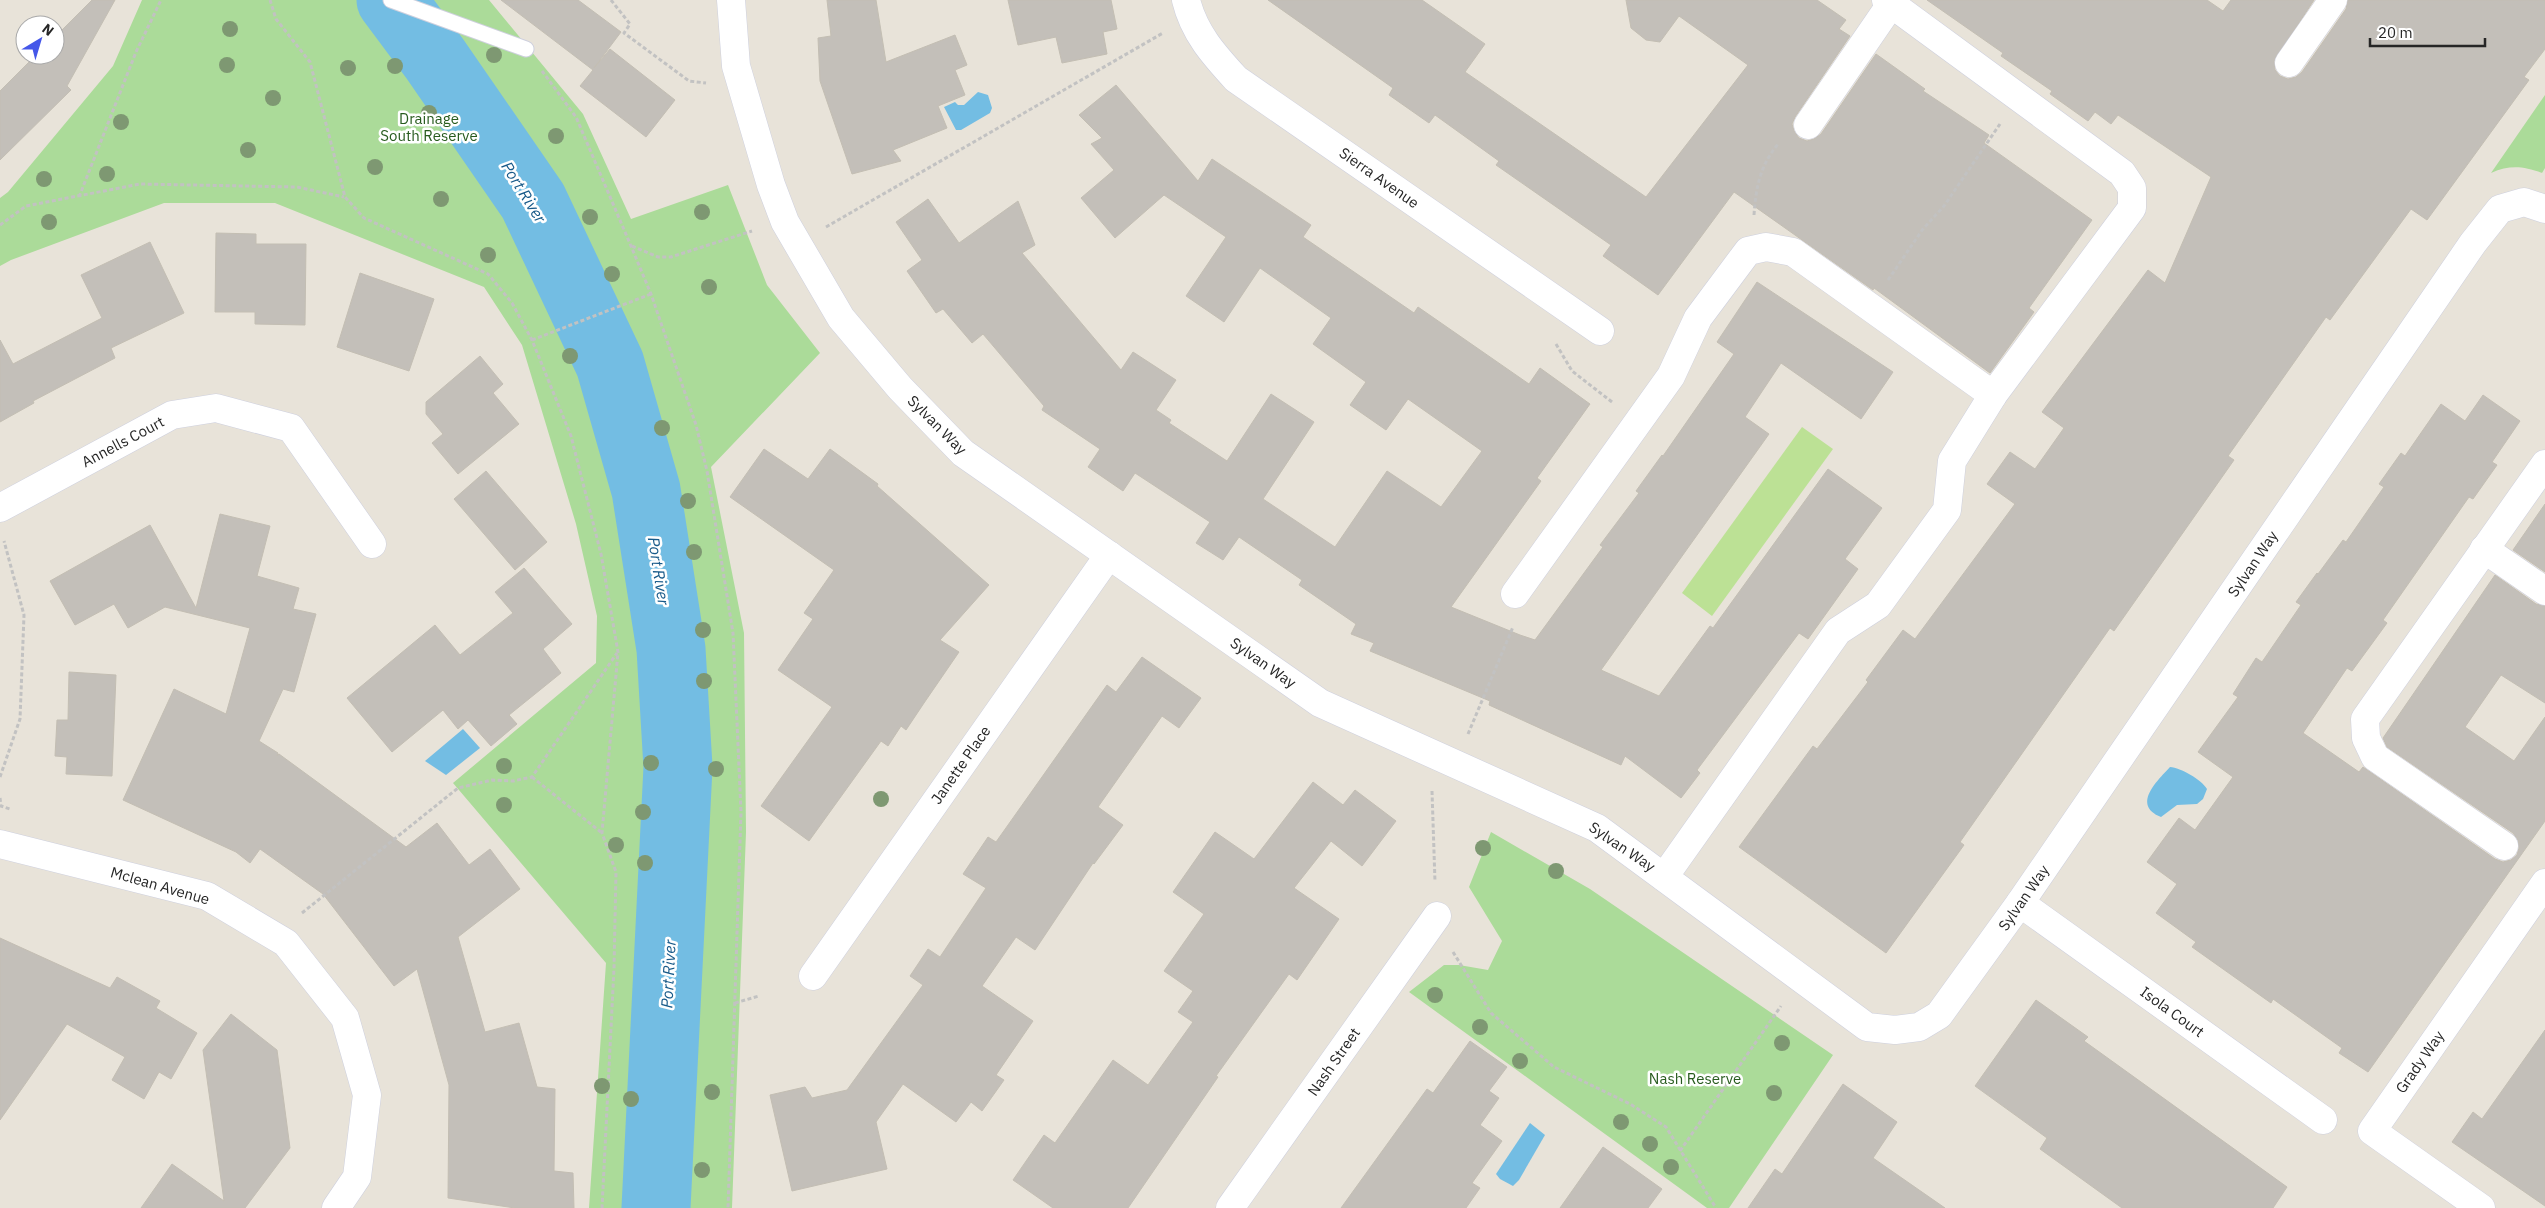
<svg xmlns="http://www.w3.org/2000/svg" width="2545" height="1208" viewBox="0 0 2545 1208" font-family="'IBM Plex Sans',sans-serif">
<rect width="100%" height="100%" fill="#e8e3d9"/>
<g fill="#abdb99">
<path d="M142,0H489L583,114L631,219L728,185L767,285L820,353L711,467L744,633L746,832L732,1208H589L606,963L453,783L596,663L597,616L576,524L522,345L484,287L275,203H164L11,260L0,266V198L8,192L113,66Z"/>
<path d="M2545,95V168L2542,173C2522,166 2510,165 2491,173Z"/>
<path d="M1491,832L1590,889L1833,1055L1729,1208H1707L1409,992L1444,965H1459L1488,970L1502,941L1469,887Z"/>
</g>
<path fill="#bce195" d="M1802,427L1833,449L1712,616L1682,593Z"/>
<g fill="#73bde3">
<path d="M978,92L988,95L992,108L990,113L961,130H956L944,107L955,102L958,105H964Z"/>
<path d="M463,729L480,748L446,775L425,761Z"/>
<path d="M2170,767C2181,768 2201,779 2207,789L2203,799L2197,804L2177,805L2161,817C2132,805 2156,782 2170,767Z"/>
<path d="M1530,1123L1545,1135L1519,1180L1513,1186L1500,1179L1496,1174Z"/>
</g>
<g fill="none" stroke-linecap="round" stroke-linejoin="round">
<path stroke="#73bde3" stroke-width="69" d="M391,0L435,59L533,201L610,364L646,490L671,649L678,767L656,1208"/>
</g>
<g fill="#c3bfb9" stroke="#c3beb3">
<path d="M92,0H115L67,86L71,90L0,160V91L36,55H55V37Z"/>
<path d="M501,0H578L621,32L594,68L610,49L675,100L646,137L580,86L593,70Z"/>
<path d="M827,0H876L886,62L955,35L967,65L955,70L965,95L938,106L947,128L893,150L901,161L852,174L820,81L818,38L831,36Z"/>
<path d="M1008,0H1111L1117,29L1103,32L1107,54L1062,63L1056,37L1018,45Z"/>
<path d="M1268,0H1422L1485,44L1465,72L1646,197L1748,65L1679,16L1660,42L1646,40L1631,28L1626,0H1817L1846,20L1839,29L1850,36L1795,117L1792,124L1794,131L1799,138L1807,141L1814,139L1821,134L1876,54L1925,89L1923,91L1989,135L1984,143L2092,220L2029,308L2034,312L1990,373L1874,288L1873,290L1734,192L1658,295L1603,256L1611,245L1496,165L1499,161L1435,115L1429,123L1389,95L1393,88Z"/>
<path d="M1927,0H2207L2223,11L2231,0H2314L2274,61L2275,70L2280,76L2288,79L2296,77L2302,72L2346,9L2348,0H2545V49L2524,77L2529,80L2427,220L2411,209L2330,320L2326,317L2228,456L2234,460L2114,631L2110,628L1960,842L1964,845L1886,953L1739,847L1813,746L1817,749L1868,682L1866,680L1903,630L1915,639L2015,504L1987,484L2010,452L2035,469L2064,428L2042,412L2148,270L2165,283L2211,177L2118,115L2111,124L2095,112L2088,121L2050,94L2052,91L2001,56L2003,53Z"/>
<path d="M1116,85L1198,181L1212,159L1311,225L1303,237L1414,313L1418,307L1529,384L1540,368L1590,404L1537,478L1541,481L1451,607L1520,635L1535,640L1603,547L1600,545L1639,493L1636,491L1662,455L1663,456L1734,354L1717,342L1757,282L1893,372L1861,419L1781,363L1745,417L1769,434L1601,670L1659,696L1710,626L1713,628L1828,469L1882,508L1845,559L1858,569L1808,639L1799,633L1697,770L1700,773L1681,798L1625,756L1621,765L1489,705L1490,701L1370,651L1374,643L1351,634L1356,624L1299,585L1302,580L1239,537L1223,560L1196,543L1210,522L1135,473L1123,491L1088,467L1100,449L1042,410L1044,406L983,334L972,343L943,309L936,313L907,271L922,260L896,222L928,199L959,243L1018,201L1035,245L1022,253L1121,370L1133,352L1176,380L1156,410L1171,420L1169,423L1227,461L1271,394L1314,422L1263,499L1335,547L1387,471L1441,507L1482,451L1408,399L1386,430L1350,405L1366,382L1313,344L1331,318L1260,268L1224,322L1186,296L1226,237L1164,195L1115,238L1081,198L1114,170L1091,144L1102,138L1079,115Z"/>
<path d="M216,233L256,234V244H306L305,325L255,324V312H215Z"/>
<path d="M150,242L184,313L111,348L115,358L33,401L34,403L0,422V340L13,364L102,318L81,275Z"/>
<path d="M360,273L434,299L409,371L337,347Z"/>
<path d="M480,356L503,384L493,393L519,424L458,474L432,443L443,434L426,414V402Z"/>
<path d="M2483,395L2520,421L2492,462L2497,465L2473,499L2469,497L2383,620L2387,623L2352,671L2347,668L2303,733L2359,772L2363,767L2495,859L2503,862L2511,860L2517,855L2519,848L2518,840L2513,833L2387,747L2383,738L2495,575L2536,604L2545,606V703L2501,675L2465,727L2514,761L2545,717V821L2368,1072L2339,1053L2342,1048L2273,999L2271,1003L2192,947L2196,942L2156,913L2177,884L2147,862L2179,818L2195,830L2233,777L2198,752L2238,697L2233,694L2256,658L2262,662L2301,605L2296,602L2317,573L2318,574L2343,540L2346,542L2384,487L2379,484L2401,453L2405,456L2441,404L2465,421Z"/>
<path d="M764,449L808,479L830,449L878,484L877,486L989,585L940,640L959,652L924,703L906,730L901,726L888,746L881,741L809,841L761,806L832,707L778,670L813,619L804,613L834,570L730,497Z"/>
<path d="M486,471L547,542L515,570L454,499Z"/>
<path d="M2545,504V572L2513,550Z"/>
<path d="M220,514L270,526L257,576L299,588L293,609L316,614L294,692L283,689L259,741L278,753L277,756L279,754L406,847L437,823L469,865L490,849L520,889L458,937L485,1032L519,1023L537,1087L555,1089L554,1171L573,1173L574,1208H515L448,1198L449,1085L417,969L394,986L323,894L260,849L250,863L236,852L123,800L174,689L226,714L250,628L165,607L128,628L114,604L75,625L50,581L150,525L196,608Z"/>
<path d="M524,568L572,624L543,649L561,673L509,715L517,724L491,746L468,720L458,729L443,710L392,752L347,698L435,625L460,655L513,613L495,592Z"/>
<path d="M1142,657L1201,698L1179,728L1162,716L1098,807L1123,825L1094,864L1093,863L1035,950L1016,937L982,986L1033,1021L996,1075L1004,1080L982,1111L971,1102L956,1122L903,1084L876,1122L887,1169L792,1191L770,1095L805,1087L812,1098L847,1090L923,985L910,976L928,949L940,957L986,888L963,874L988,837L996,842L1107,685L1116,692Z"/>
<path d="M69,672L116,675L112,776L66,774L67,757L55,756L57,720H68Z"/>
<path d="M1313,782L1343,805L1355,790L1396,821L1362,866L1331,841L1294,888L1339,919L1297,980L1289,974L1216,1076L1218,1077L1128,1208H1053L1013,1180L1044,1135L1055,1143L1113,1060L1148,1085L1193,1022L1178,1012L1193,991L1164,971L1204,914L1173,892L1215,832L1254,859Z"/>
<path d="M0,938L110,988L117,977L160,1001L156,1008L197,1033L171,1079L159,1072L144,1099L112,1080L125,1057L67,1024L0,1120Z"/>
<path d="M2036,1000L2088,1037L2084,1041L2287,1187L2273,1208H2122L2040,1149L2047,1138L1975,1086Z"/>
<path d="M231,1014L277,1050L290,1148L245,1208H141L172,1164L224,1201L203,1050Z"/>
<path d="M2545,1030V1206L2452,1142L2473,1112L2482,1119Z"/>
<path d="M1470,1041L1507,1067L1489,1091L1499,1098L1480,1125L1502,1141L1472,1183L1480,1188L1466,1208H1341L1427,1089L1433,1093Z"/>
<path d="M1843,1084L1897,1122L1873,1158L1945,1208H1748L1775,1169L1782,1174Z"/>
<path d="M1603,1147L1662,1189L1648,1208H1560Z"/>
</g>
<g fill="none" stroke-linecap="round" stroke-linejoin="round">
<g stroke="#ced0de" stroke-width="17">
<path id="service" d="M391,0L526,49"/>
</g>
<g stroke="#ced0de" stroke-width="29">
<g id="minor">
<path d="M731,0L736,66L771,185L785,222L841,318L900,388L963,453L1320,703L1597,828L1867,1027L1895,1030L1919,1027L1939,1015L2020,903L2473,243L2500,209L2524,202L2545,209"/>
<path d="M1186,0C1194,33 1214,55 1236,79L1600,331"/>
<path d="M2289,63L2333,0"/>
<path d="M1808,125L1891,4"/>
<path d="M0,508L172,415L216,408L291,428L372,544"/>
<path d="M2484,549L2545,591"/>
<path d="M1515,594L1671,376L1698,318L1748,251L1766,247L1793,252L1993,395"/>
<path d="M0,844L207,896L286,943L345,1018L367,1095L357,1177L336,1208"/>
<path d="M2504,846L2375,757L2366,738L2365,719L2545,464"/>
<path d="M1664,877L1838,631L1878,605L1947,510L1952,461L1993,395L2132,208V188L2122,173L1886,0"/>
<path d="M2020,903L2323,1120"/>
<path d="M813,976L1109,555"/>
<path d="M1230,1208L1437,916"/>
<path d="M2481,1208L2372,1131L2545,883"/>
</g>
</g>
<g stroke="#c2c2c2" stroke-width="3" stroke-dasharray="4 2.5" stroke-linecap="butt">
<path d="M270,0L276,19L310,62L345,197L364,218L488,274L512,303L532,340L571,436L601,554L618,652L602,833L616,872L614,968L602,1208"/>
<path d="M611,0L630,24L624,33L689,81L706,83"/>
<path d="M542,71L576,117L631,246L651,294L696,425L707,471L733,633L741,812L728,1208"/>
<path d="M79,197L136,52L161,0"/>
<path d="M1754,215C1756,187 1760,165 1779,143"/>
<path d="M0,225L26,206L140,184L297,187L344,197"/>
<path d="M826,227L1163,33"/>
<path d="M632,246L658,257H671L752,231"/>
<path d="M1888,280L1923,229L1944,206L2000,124"/>
<path d="M532,340L651,294"/>
<path d="M1556,344L1572,371L1612,402"/>
<path d="M1468,734L1513,627"/>
<path d="M0,777L20,719L24,615L4,541"/>
<path d="M532,777L602,833"/>
<path d="M1432,791L1435,882"/>
<path d="M0,798L1,806L10,809"/>
<path d="M302,913L458,788L492,780L513,781L532,777L617,653"/>
<path d="M1453,952L1491,1013L1554,1067L1630,1104L1666,1127L1716,1208"/>
<path d="M735,1003L759,996"/>
<path d="M1680,1151L1781,1006"/>
</g>
<use href="#service" stroke="#fff" stroke-width="15"/>
<use href="#minor" stroke="#fff" stroke-width="28"/>
</g>
<g fill="#7e9872">
<circle cx="230" cy="29" r="8"/>
<circle cx="494" cy="55" r="8"/>
<circle cx="227" cy="65" r="8"/>
<circle cx="395" cy="66" r="8"/>
<circle cx="348" cy="68" r="8"/>
<circle cx="273" cy="98" r="8"/>
<circle cx="429" cy="113" r="8"/>
<circle cx="121" cy="122" r="8"/>
<circle cx="556" cy="136" r="8"/>
<circle cx="248" cy="150" r="8"/>
<circle cx="375" cy="167" r="8"/>
<circle cx="107" cy="174" r="8"/>
<circle cx="44" cy="179" r="8"/>
<circle cx="441" cy="199" r="8"/>
<circle cx="702" cy="212" r="8"/>
<circle cx="590" cy="217" r="8"/>
<circle cx="49" cy="222" r="8"/>
<circle cx="488" cy="255" r="8"/>
<circle cx="612" cy="274" r="8"/>
<circle cx="709" cy="287" r="8"/>
<circle cx="570" cy="356" r="8"/>
<circle cx="662" cy="428" r="8"/>
<circle cx="688" cy="501" r="8"/>
<circle cx="694" cy="552" r="8"/>
<circle cx="703" cy="630" r="8"/>
<circle cx="704" cy="681" r="8"/>
<circle cx="651" cy="763" r="8"/>
<circle cx="504" cy="766" r="8"/>
<circle cx="716" cy="769" r="8"/>
<circle cx="881" cy="799" r="8"/>
<circle cx="504" cy="805" r="8"/>
<circle cx="643" cy="812" r="8"/>
<circle cx="616" cy="845" r="8"/>
<circle cx="1483" cy="848" r="8"/>
<circle cx="645" cy="863" r="8"/>
<circle cx="1556" cy="871" r="8"/>
<circle cx="1435" cy="995" r="8"/>
<circle cx="1480" cy="1027" r="8"/>
<circle cx="1782" cy="1043" r="8"/>
<circle cx="1520" cy="1061" r="8"/>
<circle cx="602" cy="1086" r="8"/>
<circle cx="712" cy="1092" r="8"/>
<circle cx="1774" cy="1093" r="8"/>
<circle cx="631" cy="1099" r="8"/>
<circle cx="1621" cy="1122" r="8"/>
<circle cx="1650" cy="1144" r="8"/>
<circle cx="1671" cy="1167" r="8"/>
<circle cx="702" cy="1170" r="8"/>
</g>
<g text-anchor="middle" stroke-width="5" stroke-linejoin="round" paint-order="stroke">
<g font-size="15" fill="#275b1e" stroke="#fff">
<text x="429" y="124">Drainage<tspan x="429" dy="17">South Reserve</tspan></text>
<text x="1695" y="1084">Nash Reserve</text>
</g>
<g font-size="15" fill="#262626" stroke="#fff">
<text transform="translate(1379 178) rotate(35)" y="5">Sierra Avenue</text>
<text transform="translate(937 425) rotate(45)" y="5">Sylvan Way</text>
<text transform="translate(123 442) rotate(-28)" y="5">Annells Court</text>
<text transform="translate(2253 564) rotate(-56)" y="5">Sylvan Way</text>
<text transform="translate(1263 663) rotate(35)" y="5">Sylvan Way</text>
<text transform="translate(961 765) rotate(-55)" y="5">Janette Place</text>
<text transform="translate(1622 847) rotate(34)" y="5">Sylvan Way</text>
<text transform="translate(160 886) rotate(16)" y="5">Mclean Avenue</text>
<text transform="translate(2024 898) rotate(-55)" y="5">Sylvan Way</text>
<text transform="translate(2172 1012) rotate(36)" y="5">Isola Court</text>
<text transform="translate(1334 1062) rotate(-55)" y="5">Nash Street</text>
<text transform="translate(2420 1062) rotate(-55)" y="5">Grady Way</text>
</g>
<g font-size="16" font-style="italic" fill="#185a89" stroke="#fff">
<text transform="translate(524 192) rotate(58)" y="6">Port River</text>
<text transform="translate(659 571) rotate(81)" y="6">Port River</text>
<text transform="translate(668 974) rotate(-87)" y="6">Port River</text>
</g>
</g>
<g transform="translate(40 40) rotate(38)"><circle r="24" fill="#ffffff" stroke="#a8a8a8"/>
<path d="M0-4L9 19L0 12L-9 19Z" fill="#4557e9"/>
<text y="-8" font-size="14" font-weight="bold" text-anchor="middle" fill="#262626">N</text>
</g>
<path d="M2370 38v8h115v-8" fill="none" stroke="#262626" stroke-width="2.5"/>
<text x="2378" y="38" font-size="15" fill="#262626" stroke="#ffffff" stroke-width="4" paint-order="stroke">20 m</text>
</svg>
